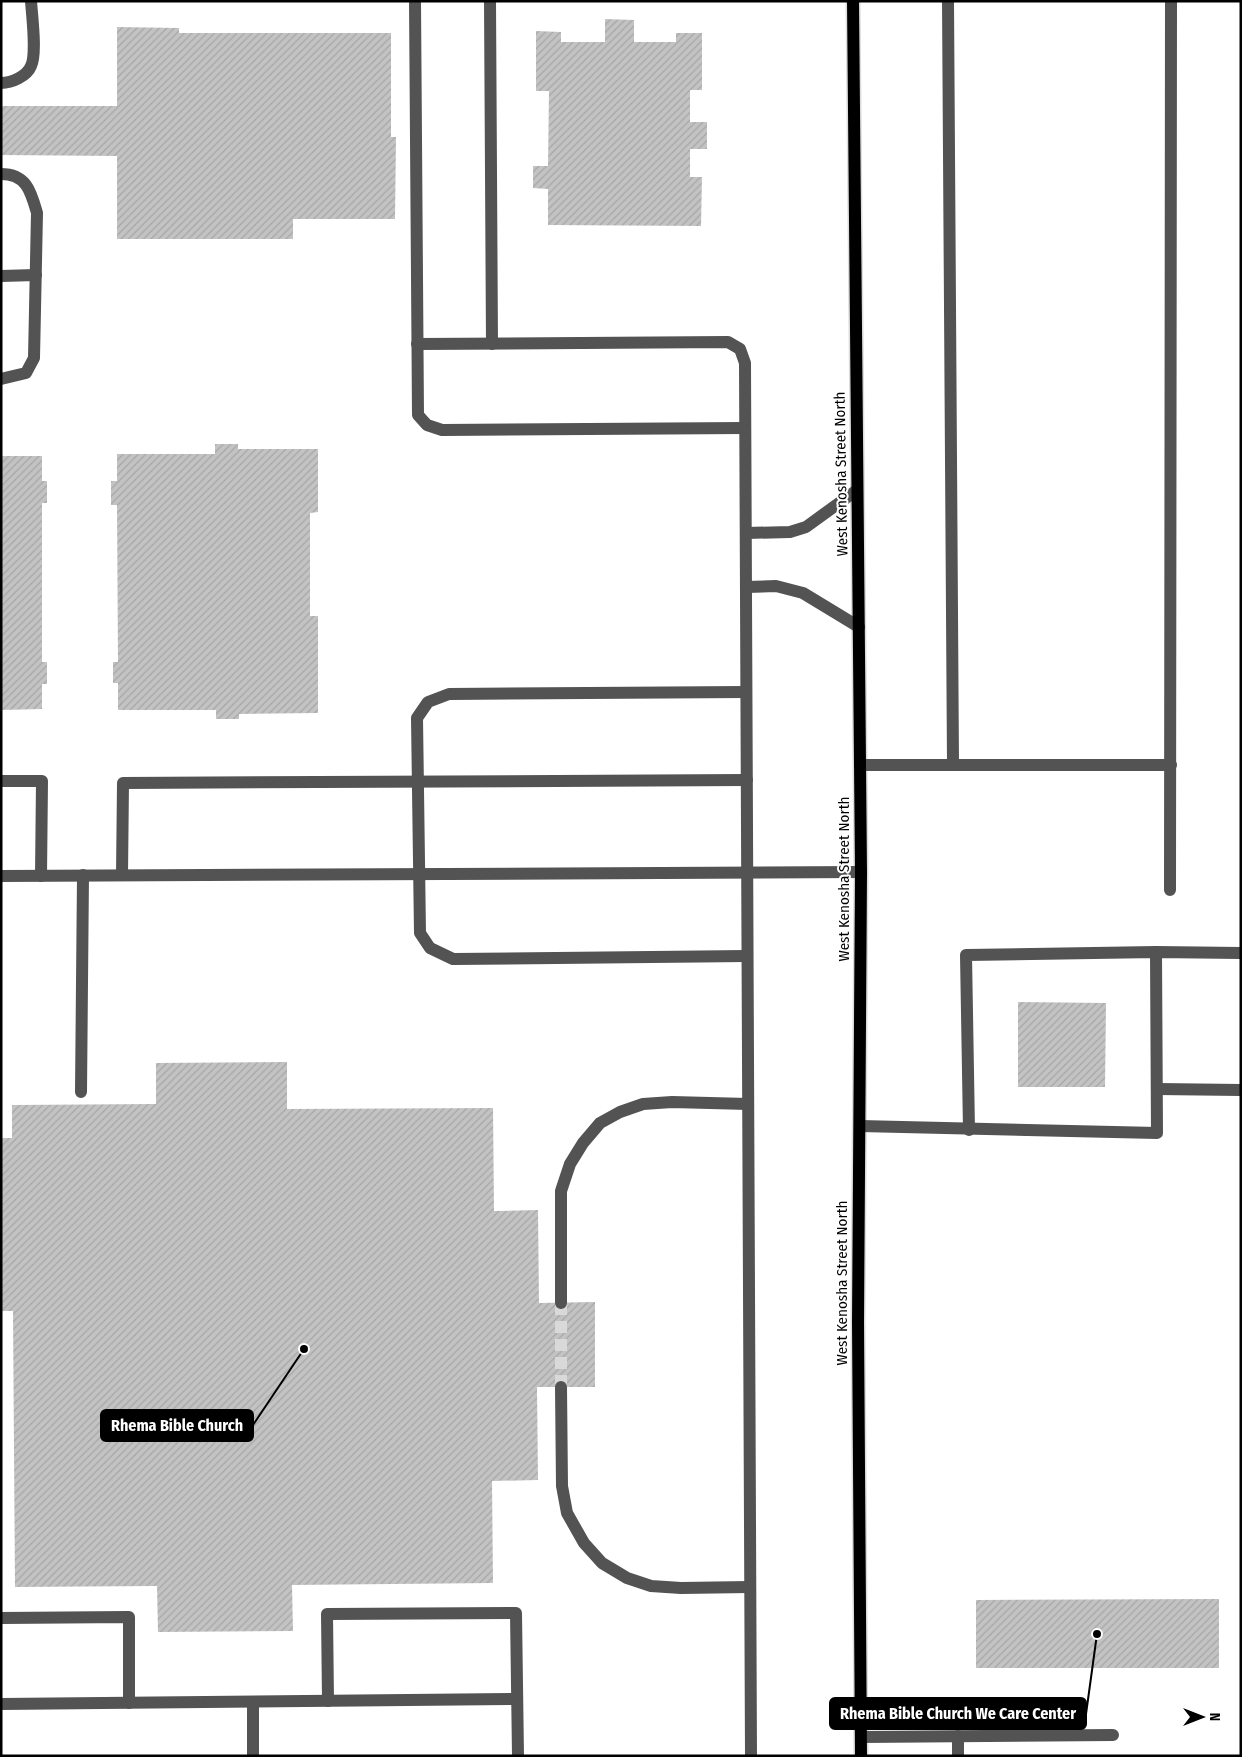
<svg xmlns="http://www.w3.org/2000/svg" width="1242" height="1757" viewBox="0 0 1242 1757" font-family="'Fira Sans Condensed',sans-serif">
<defs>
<pattern id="building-hatch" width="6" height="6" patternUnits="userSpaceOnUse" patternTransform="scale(1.25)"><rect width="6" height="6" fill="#c3c3c3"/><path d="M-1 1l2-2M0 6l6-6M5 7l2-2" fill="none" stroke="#a6a6a6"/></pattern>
</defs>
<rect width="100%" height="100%" fill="#fff"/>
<g fill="url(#building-hatch)">
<path d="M605,19L634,20V42H676V33H702V90H690V122H707V149H690V177H702L701,226L548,225V189L533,188V166H548L549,91H536V31L561,32V42H605Z"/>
<path d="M117,27L179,28V33H391V137H396L395,219H293V239H117V156L1,155V106H117Z"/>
<path d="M215,444H238V449H318V512L310,513V616H318V713L239,714V719H216V710H118V683H113V662H118L117,505H111V481H117V454H215Z"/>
<path d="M1,456H42V481H47V503H42V662H47V684H42V709L1,710Z"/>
<path d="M1018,1002L1106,1003L1105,1087H1018Z"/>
<path d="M287,1062V1109L493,1108L494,1211L538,1210L539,1303L595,1302V1387H537L538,1480L492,1481L493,1583L292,1585L293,1631L158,1632L157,1586L15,1587L13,1311H1V1138H12V1105L156,1104V1063Z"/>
<path d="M1219,1599V1668H976V1600Z"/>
</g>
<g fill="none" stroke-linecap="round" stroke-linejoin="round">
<path stroke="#d9d9d9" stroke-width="12" stroke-dasharray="12 6" stroke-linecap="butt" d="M561,1303V1387"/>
<g stroke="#dbdbdb" stroke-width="15">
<path id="major" d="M853,1L861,872L858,1323L861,1756"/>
</g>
<g stroke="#535353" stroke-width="12">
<path d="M415,1L418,415L427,425L442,430L745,428"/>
<path d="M490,1L492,344"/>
<path d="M948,1L953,765"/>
<path d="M1,83C12,83 27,76 31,66C37,54 32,16 31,1"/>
<path d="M1,174C27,174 31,192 37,213L34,358L26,373L1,379"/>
<path d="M1,276L36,275"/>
<path d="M417,344L728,342L740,349L745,363L751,1756"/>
<path d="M746,533L790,532L806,527L857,490"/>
<path d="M746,587L776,586L803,593L859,627"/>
<path d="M746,692L449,694L428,702L417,718L420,933L430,948L453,959L747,956"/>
<path d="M860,765H1171"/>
<path d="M1,781H42L41,876"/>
<path d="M122,875L123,783L747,780"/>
<path d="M1,876L861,872"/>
<path d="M1170,890L1171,1"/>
<path d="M1157,1089L1241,1090"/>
<path d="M81,1092L83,875"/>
<path d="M860,1126L1157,1133L1156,952"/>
<path d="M969,1130L966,955L1156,952L1241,953"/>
<path d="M561,1303V1191L570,1164L583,1143L600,1123L620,1112L643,1104L672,1102L748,1104"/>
<path d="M561,1387L562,1486L567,1513L584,1543L602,1563L627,1578L651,1586L681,1588L750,1587"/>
<path d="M1,1618L129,1617V1703"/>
<path d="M328,1701L327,1614L516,1613L518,1756"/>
<path d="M253,1702V1756"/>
<path d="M1,1704L517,1699"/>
<path d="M861,1737L1113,1735"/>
<path d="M958,1756V1736"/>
</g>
<use href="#major" stroke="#000" stroke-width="12"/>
</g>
<g text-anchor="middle" stroke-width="4" stroke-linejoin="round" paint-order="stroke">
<g font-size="15" fill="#000" stroke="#fff">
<text transform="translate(841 474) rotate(-91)" y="5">West Kenosha Street North</text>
<text transform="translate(844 879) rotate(-90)" y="5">West Kenosha Street North</text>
<text transform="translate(842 1283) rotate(-90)" y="5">West Kenosha Street North</text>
</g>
</g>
<path fill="none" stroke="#000" stroke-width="2" d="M304 1349L253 1425M1097 1634L1086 1714"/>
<g fill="#000" stroke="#fff" stroke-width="2">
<circle cx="304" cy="1349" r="5"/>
<circle cx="1097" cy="1634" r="5"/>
</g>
<g fill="#000" stroke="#000" stroke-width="2">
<rect x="101" y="1410" width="152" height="31" rx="5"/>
<rect x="830" y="1698" width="256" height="31" rx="5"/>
</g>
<g font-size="16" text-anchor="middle" font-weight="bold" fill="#fff">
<text x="177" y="1431">Rhema Bible Church</text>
<text x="958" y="1719">Rhema Bible Church We Care Center</text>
</g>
<rect width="1242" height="1757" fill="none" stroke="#000000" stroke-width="5"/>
<g transform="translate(1202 1717) rotate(90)" stroke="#ffffff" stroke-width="4" paint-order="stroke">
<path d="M0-4L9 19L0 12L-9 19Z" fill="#000000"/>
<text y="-8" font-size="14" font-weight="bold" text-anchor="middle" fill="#000000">N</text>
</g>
</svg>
